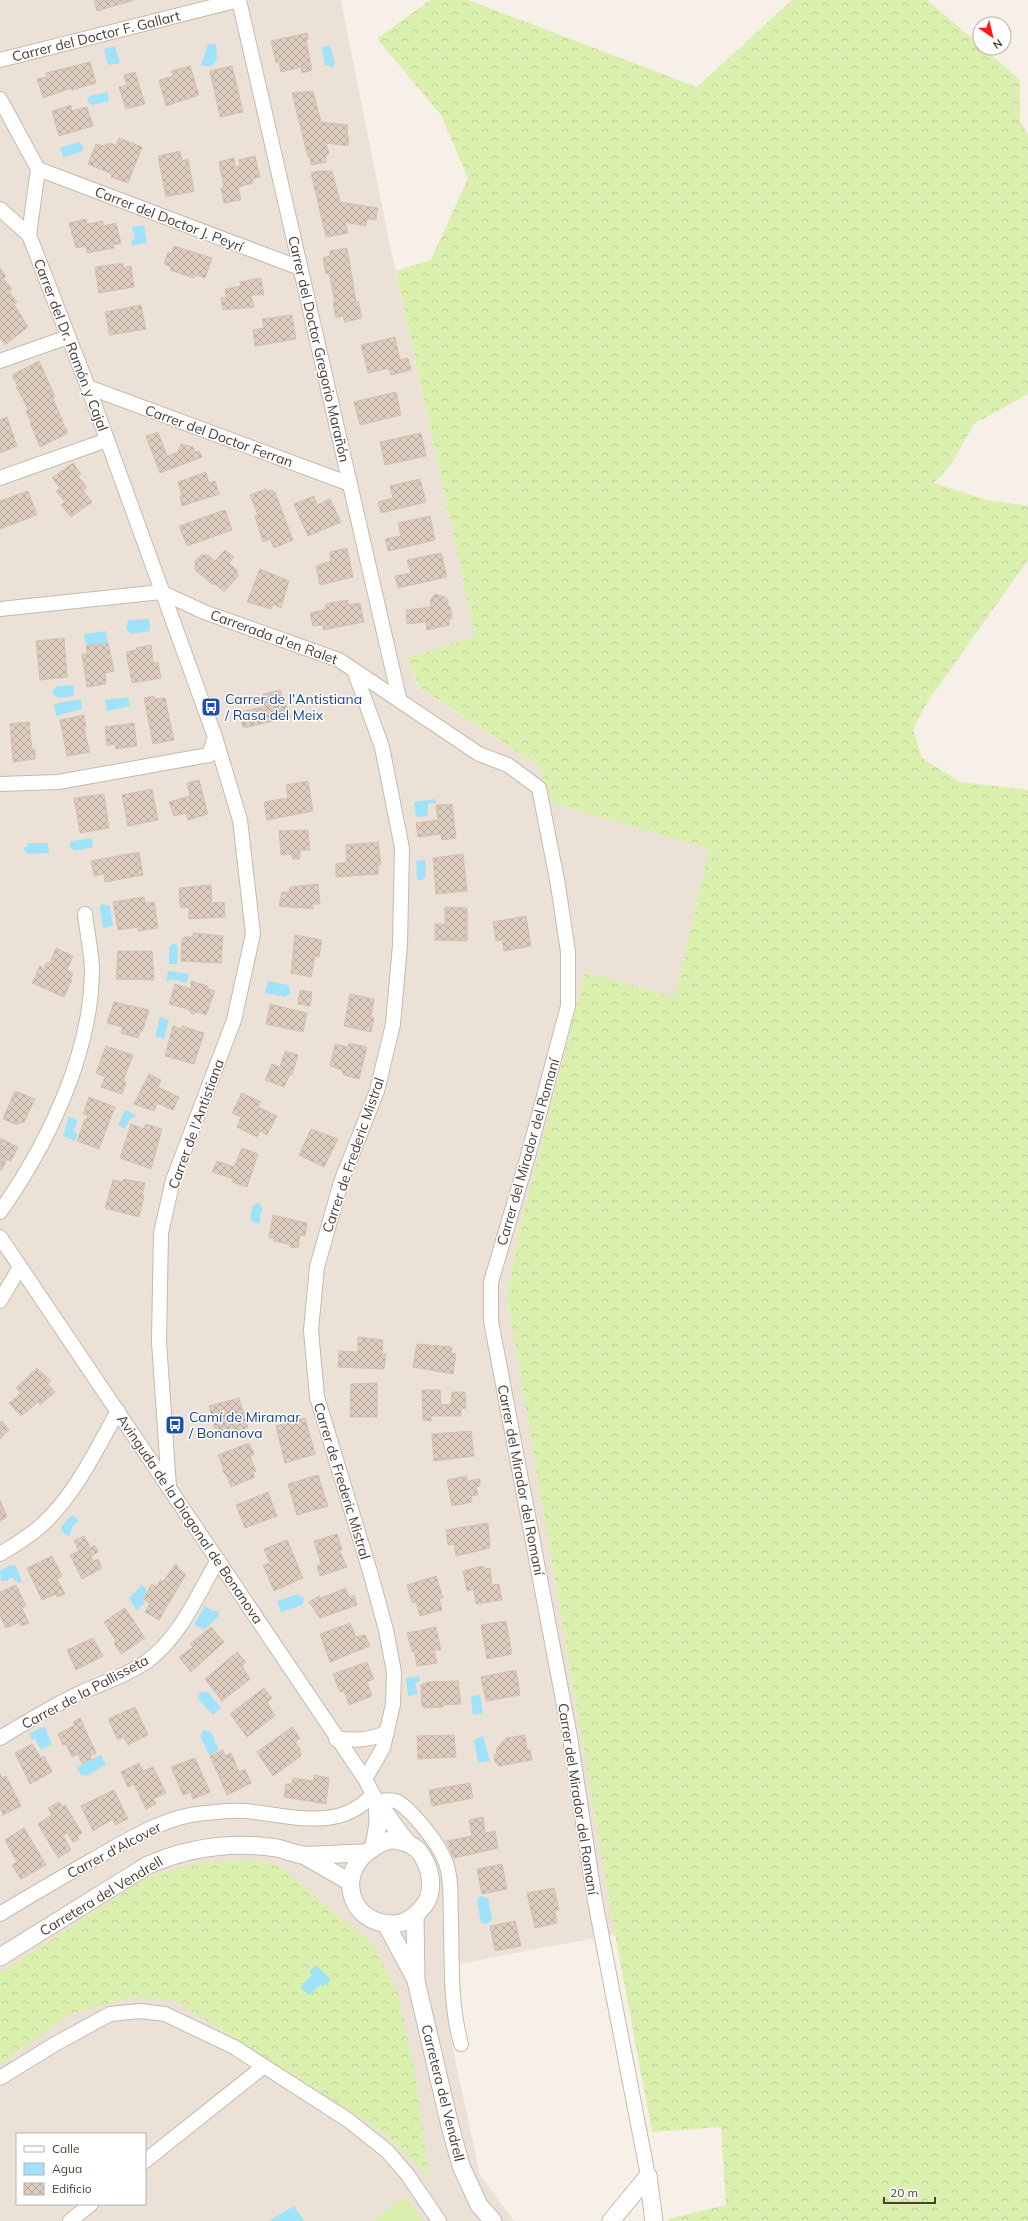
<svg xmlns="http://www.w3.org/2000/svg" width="1028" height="2221" viewBox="0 0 1028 2221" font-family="Mulish,sans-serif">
<defs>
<pattern id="forest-crowns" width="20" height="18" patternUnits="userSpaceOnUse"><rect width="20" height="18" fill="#dbefae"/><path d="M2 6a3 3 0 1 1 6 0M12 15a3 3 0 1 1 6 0" fill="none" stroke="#bdce96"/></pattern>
<pattern id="building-cross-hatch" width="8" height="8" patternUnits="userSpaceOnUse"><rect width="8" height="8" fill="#dccdc0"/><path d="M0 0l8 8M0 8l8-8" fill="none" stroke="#b4a89d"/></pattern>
</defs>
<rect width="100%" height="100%" fill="#f6f0e9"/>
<path fill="#ebe1d7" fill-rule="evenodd" d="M0,0H341L388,236L475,636L407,658L419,688L539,766L552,803L709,849L675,998L585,972L520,1228L507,1296L615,1934L443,1967L450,2036L480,2175L514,2221H0ZM17,2134H145V2204H17Z"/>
<g fill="url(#forest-crowns)">
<path d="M430,0H468L697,87L792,0H927L980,45V48H983L1020,80V121L1028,135V394L974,424L952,463L934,483L987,500L1028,506V560L928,701L913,729L922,758L960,782L1028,790V2221H669L668,2219L726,2205L721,2127L652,2132L615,1934L507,1296L520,1228L585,972L675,997L709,849L552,803L539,766L420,688L407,658L475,636L396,271L431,260L468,178L441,115L377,39Z"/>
<path d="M256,1859L280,1867L373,1944L398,1994L416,2077L429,2177L380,2130L175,2001L132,1997L70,2014L0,2065V1973L149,1876L203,1862Z"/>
</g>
<path fill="#dbefae" d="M406,2197L423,2221H373Z"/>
<g fill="#a0e2f9">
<path d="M208,44H216L217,58L212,66H201Z"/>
<path d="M330,45L335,63L332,68L328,65L325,66L322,47Z"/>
<path d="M115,46L120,63L108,65L104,49Z"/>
<path d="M107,92L109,101L92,105L87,102L89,96Z"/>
<path d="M79,142L84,147L81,152L63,157L60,148Z"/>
<path d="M144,225L147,243L131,246L132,240L135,239L132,227Z"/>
<path d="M149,619L150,631L131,634L126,629L128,620Z"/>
<path d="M106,631L108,643L86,646L84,634Z"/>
<path d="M74,685V696L57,698V696L53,695L52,691L57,686Z"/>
<path d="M128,697L130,706L107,711L105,700Z"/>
<path d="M81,699L82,709L56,716L54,704Z"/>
<path d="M435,799L436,803L428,804L427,816L416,817L414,802Z"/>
<path d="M92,838L93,847L74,851L69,846L72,841Z"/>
<path d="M27,843H48L49,853L28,854L23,848L27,847Z"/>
<path d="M425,860L426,877L420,881L417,878L416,861Z"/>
<path d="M102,904L110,906L113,926L103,928L100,908Z"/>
<path d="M175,943L178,947L177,964H169V947Z"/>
<path d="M168,971L189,974L187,983L171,979L166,982Z"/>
<path d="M268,981L288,985L291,993L285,997L265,993Z"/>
<path d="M160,1017L169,1020L164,1039L155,1036Z"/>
<path d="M125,1110L136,1115L130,1119L125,1129L118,1125Z"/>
<path d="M69,1116L78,1121L73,1131L77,1134L75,1141L63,1136Z"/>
<path d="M259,1203L263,1210L260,1214V1222L256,1224L250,1219L253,1205Z"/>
<path d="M72,1515L77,1518L78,1521L72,1527L70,1535L67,1536L62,1532L61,1527Z"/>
<path d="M10,1565L16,1566L22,1582L19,1583L11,1577L7,1581H1L0,1571Z"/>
<path d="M142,1585L147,1590L142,1599L145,1602L137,1611L129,1598Z"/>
<path d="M298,1594L304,1598L302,1605L281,1612L277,1601Z"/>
<path d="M205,1606L213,1611H218L219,1616L204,1630L194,1624Z"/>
<path d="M419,1676L420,1681L415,1683L418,1694L408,1696L406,1678Z"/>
<path d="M200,1692H208L221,1708L213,1715L198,1699Z"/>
<path d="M480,1695L483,1713L473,1715L471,1696Z"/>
<path d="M44,1726L52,1744L41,1750L35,1739L32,1740L29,1734Z"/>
<path d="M204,1730L211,1732L219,1750L209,1755L200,1736Z"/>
<path d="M483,1736L490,1761L478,1763L474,1740Z"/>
<path d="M101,1755L106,1765L86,1776L81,1775L77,1769L81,1764Z"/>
<path d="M480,1896L488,1898L492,1919L487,1924L481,1923L477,1901Z"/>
<path d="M316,1965L331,1980L323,1986L321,1985L309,1995L300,1987L312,1975L309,1972Z"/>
<path d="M294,2206L304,2221H269Z"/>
</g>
<g fill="url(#building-cross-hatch)" stroke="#d5c1af">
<path d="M94,0H134L97,11Z"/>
<path d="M307,33L308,40H306L312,70L302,73L301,67L281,72L279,61L276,63L271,41Z"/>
<path d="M90,62L96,83L72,90L71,88L43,98L37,79L47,77L46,73Z"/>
<path d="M190,66L199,95L166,106L159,80L173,76L171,71Z"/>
<path d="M232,66L243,112L220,117L210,71Z"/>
<path d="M135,72L145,104L126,109L119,87L127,85L124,75Z"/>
<path d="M313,91L321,122L348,125L347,137H349L348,146L326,143L329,153L326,155V162L311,165L310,157H308L292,93Z"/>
<path d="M71,105L72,111L87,107L93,126L59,136L52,111Z"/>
<path d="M119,138L142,147L128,183L111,177L112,174L88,164L96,144L103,146L109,143L116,145Z"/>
<path d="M180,151L182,161L188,159L194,191L166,197L158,156Z"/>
<path d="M255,156L260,177L252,179L253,183L238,187L241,200L224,203L221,188L224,187L219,162L234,158L235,167L240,166L239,160Z"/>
<path d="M317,171H332L340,202L378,208L376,220L367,219L366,226L345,222L348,233L326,237L311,173Z"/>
<path d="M86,219L87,224L103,221V226L116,223L121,243L113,245L114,248L87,253L86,246L76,248L69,223Z"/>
<path d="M174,246L212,258L205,278L196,275L194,278L170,270L171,267L164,264L168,252L171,253Z"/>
<path d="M347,248L356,302L358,301L362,318L345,322L343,316L336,318L333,302H335L329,273L326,274L323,258L330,256V251Z"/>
<path d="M123,263V268L131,266L134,287L99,293L95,267Z"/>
<path d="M0,268L6,276L3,278L12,289L9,292L17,302L14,304L28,327L5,345L0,338Z"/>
<path d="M261,278L264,295H251L254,307L223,310L221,298L226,297L225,289L241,286L240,282Z"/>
<path d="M141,305L146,329L110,335L105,312Z"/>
<path d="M292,315L296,339L255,346L253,330L264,328L262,319Z"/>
<path d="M395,337L400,360L408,358L411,370L391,375L389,368L368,373L361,345Z"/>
<path d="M39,361L55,397H52L63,421L62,422L68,433L40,447L30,423H32L26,412L28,411L23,399L16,387L18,386L12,375Z"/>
<path d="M396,392L401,415L360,425L354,402Z"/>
<path d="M7,417L17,446L0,453V420Z"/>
<path d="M158,432L167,456L178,452L181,444L193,447L195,452L199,451L202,457L160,473L146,436Z"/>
<path d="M421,433L426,456L385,465L380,442Z"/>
<path d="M73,463L81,474L78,477L87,487L83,491L92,502L71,517L61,505L65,502L56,491L60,488L52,478Z"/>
<path d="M206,472L209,483L215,481L219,494L182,506L180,496L182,495L178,482Z"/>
<path d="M420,479L426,502L381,513L378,502L393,498L390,486Z"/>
<path d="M266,489L267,491L272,490L273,493L275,492L293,540L274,548L270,539L263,542L255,516L258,515L250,495Z"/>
<path d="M28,491L37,515L0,529V501Z"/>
<path d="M314,496L317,505L330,499L341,522L308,536L294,504Z"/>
<path d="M225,510L232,530L187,546L179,526Z"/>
<path d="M430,516L435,540L388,551L385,539L401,536L398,523Z"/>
<path d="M347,548L353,577L320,585L316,566L331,561L330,552Z"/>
<path d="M225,550L234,557L229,563L238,571L236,572L239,575L224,592L214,583L213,585L195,570V561L201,555H208L215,561Z"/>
<path d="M441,553L447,577L398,588L395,576L411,573L407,560Z"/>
<path d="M260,569L289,581L281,608L273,604L271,609L247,602Z"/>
<path d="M435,594L445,597L448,601L447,607L450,606L452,619L449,618V625L427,630L426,622L407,624L406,610L431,607L430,601Z"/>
<path d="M348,600V605L360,603L364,622L323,630V625L313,626L310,613L326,609L325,605L329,603Z"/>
<path d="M64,638L67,677L40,680L36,641Z"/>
<path d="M108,643L114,671L105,673L106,684L87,687L82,654H88L86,646Z"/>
<path d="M151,645L153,663L158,662L161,678L132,683L126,652L136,650V648Z"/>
<path d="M280,690L291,717L243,728L239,712L262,707L263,694Z"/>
<path d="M154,696V699L165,698L174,740L153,744L144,698Z"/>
<path d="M84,715L86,728L84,729L90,752L67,756L60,720Z"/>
<path d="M29,722L32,750L35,749V759L13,762L10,724Z"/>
<path d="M134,723L137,746L116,749L115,744L107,746L105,727Z"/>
<path d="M199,780L208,814L188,820L186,813L174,816L169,802L190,796L187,783Z"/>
<path d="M308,781L313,811L267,820L264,802L288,798L286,785Z"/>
<path d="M152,789L158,820L128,826L122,795Z"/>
<path d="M104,794L109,828L80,833L74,798Z"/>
<path d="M452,804L456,838L442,840L441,834L418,837L416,823L438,820L436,805Z"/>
<path d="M308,830L310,850H300V859H292V854L281,855L279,831Z"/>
<path d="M378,842L381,864L378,865V874L336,877V864L347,862L346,845Z"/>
<path d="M139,852L143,875L105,882L104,874L94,876L91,861Z"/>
<path d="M463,854L467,891L436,894L433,858Z"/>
<path d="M318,884L320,904H312L313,909L279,906L282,892H289L290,887Z"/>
<path d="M211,885L212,903L224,902L225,917L189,919V908L180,907L179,888Z"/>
<path d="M144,897L145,903L154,902L158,928L138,931V927L118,930L113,902Z"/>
<path d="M445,907L467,908V941L435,940V924H445Z"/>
<path d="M526,916L531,946L504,951L502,940L496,941L493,922Z"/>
<path d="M193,933L223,936L221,963L181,961L182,939L184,937H193Z"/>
<path d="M295,935L322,940L319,957L315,956L311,977L291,973Z"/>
<path d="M56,948L73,956L67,970L73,973L70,980H72L64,997L32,983L40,966L44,969L47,962L50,963Z"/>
<path d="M118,951H152L154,980L116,979Z"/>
<path d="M191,981L208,986V989L215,991L206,1015L197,1012L192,1014L188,1009L169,1004L175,984L191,989Z"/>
<path d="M300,990L312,992L310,1006L298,1004Z"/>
<path d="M350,994L374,999L371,1017L374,1018L371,1032L344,1026Z"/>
<path d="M114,1002L149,1010L142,1032L140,1031L138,1038L121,1033L123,1027L107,1023Z"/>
<path d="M270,1004L307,1013L303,1032L266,1024Z"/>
<path d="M173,1026L182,1029V1026L204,1033L194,1064L165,1056Z"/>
<path d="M349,1043L367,1047L359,1079L344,1075L342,1070L330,1066L335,1044L348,1047Z"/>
<path d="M106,1046L133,1055L123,1081L126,1082L122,1094L101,1087L105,1077L96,1073Z"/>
<path d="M285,1051L298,1055L292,1075L290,1074L284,1087L265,1080L272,1064L280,1067Z"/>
<path d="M149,1074L161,1080L158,1087L179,1097L173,1110L157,1103L154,1111L134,1104Z"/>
<path d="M15,1091L35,1099L24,1122L18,1123L17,1125L3,1119Z"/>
<path d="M242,1093L261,1102L258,1107L277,1116L267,1135L260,1131L257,1137L237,1127L241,1117L232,1113Z"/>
<path d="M89,1097L115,1107L99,1149L77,1141L85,1119H87L88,1115L83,1114Z"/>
<path d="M131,1124L144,1129L146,1124L162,1129L151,1169L120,1158Z"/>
<path d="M311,1129L338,1139L324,1167L299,1155Z"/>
<path d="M0,1138L18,1147L11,1161L7,1159L1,1171Z"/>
<path d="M242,1148L258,1154L247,1187L232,1182L234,1179L212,1172L217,1161L234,1167Z"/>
<path d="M124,1179L145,1183L142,1195L144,1196L139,1217L105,1208L113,1180L122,1182Z"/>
<path d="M273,1215L307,1223L305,1236L300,1235L298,1247L291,1248L289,1244L273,1241L274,1239L269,1237Z"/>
<path d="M358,1337L383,1340L382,1353L386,1354L384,1369L338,1367L339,1351L358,1352Z"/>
<path d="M417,1344L452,1347L451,1353L456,1354L453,1374L413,1367Z"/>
<path d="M37,1368L51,1381L46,1386L49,1385L55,1392L40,1405L38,1402L21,1416L9,1403L21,1393L16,1388Z"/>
<path d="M377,1383V1417H350L351,1384Z"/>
<path d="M422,1390H440L441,1405L451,1404L452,1392H465L466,1408L461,1409V1416H431V1421L423,1420Z"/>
<path d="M239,1398L248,1428L217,1437L209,1406Z"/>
<path d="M305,1418L315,1454L285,1463L276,1426Z"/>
<path d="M2,1421L9,1430L0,1439V1423Z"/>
<path d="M471,1431L474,1456L434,1461L432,1434Z"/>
<path d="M249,1443L254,1454L250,1456L256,1471L253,1472L255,1477L231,1487L227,1476L223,1472V1466L218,1455Z"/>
<path d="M318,1475L328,1506L297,1515L288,1484Z"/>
<path d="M466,1476L468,1481L480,1479V1486L476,1487L478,1495L471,1496L472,1502L452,1506L447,1480Z"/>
<path d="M268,1492L277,1516L245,1528L236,1505Z"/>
<path d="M0,1500L7,1517L0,1521Z"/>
<path d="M488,1523L490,1548L456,1556L454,1544L448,1545L446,1530Z"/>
<path d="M337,1534L342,1550H339L347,1567L320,1576L317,1566L321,1564L314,1541Z"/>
<path d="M84,1536L91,1548L95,1545L98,1552L91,1556L93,1561L98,1559L102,1568L82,1579L70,1555L79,1551L74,1541Z"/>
<path d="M287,1540L303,1578L274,1591L263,1565L270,1563L264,1549Z"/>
<path d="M52,1556L62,1576L57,1579L65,1594L57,1597L56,1594L42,1600L27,1568Z"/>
<path d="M175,1564L178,1566L177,1568L186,1574L159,1620L145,1612L150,1603L143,1599L152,1584L156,1587L161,1580L163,1581L168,1575Z"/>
<path d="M483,1566L484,1569L490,1568L492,1585L499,1584L502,1600L476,1604L474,1590L467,1591L463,1571Z"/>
<path d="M436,1576L443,1598L439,1599L442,1610L420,1616L416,1602L412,1603L407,1585Z"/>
<path d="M16,1585L26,1606L22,1608L29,1623L21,1626L20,1622L6,1628L0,1616V1592Z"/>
<path d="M346,1588L349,1597L354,1595L357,1605L320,1618L309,1602L319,1596L321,1598Z"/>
<path d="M125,1608L145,1638L121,1654L114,1643L116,1641L104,1622Z"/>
<path d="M506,1621L512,1654L487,1659L481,1625Z"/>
<path d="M350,1623L356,1637L365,1635L370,1646L330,1662L320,1634Z"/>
<path d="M211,1627L224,1642L191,1672L179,1657L193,1647L190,1644Z"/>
<path d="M436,1627L441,1650H434L437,1663L417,1666L414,1651L412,1652L407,1633Z"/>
<path d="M93,1638L103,1656L76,1670L67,1650Z"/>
<path d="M237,1652L246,1662L242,1666L250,1679L222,1701L205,1679Z"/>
<path d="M367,1662L374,1679L367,1682L372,1696L349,1705L344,1691L340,1692L333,1674Z"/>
<path d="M516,1670L520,1695L486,1701L481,1677Z"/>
<path d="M458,1681L461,1704L443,1705V1707L424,1708V1706H422L421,1685L428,1682Z"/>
<path d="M264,1688L272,1698L267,1702L275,1716L247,1737L230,1714Z"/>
<path d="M135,1707L148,1735L128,1745L124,1737L118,1740L108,1719Z"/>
<path d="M80,1718L96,1753L90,1756L91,1759L82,1763L78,1754L72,1757L66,1744L63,1745L58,1734L75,1725L73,1722Z"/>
<path d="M292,1727L300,1738L295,1742L300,1749L301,1756L273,1776L257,1752Z"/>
<path d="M454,1735L456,1757L418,1759L417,1736Z"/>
<path d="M525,1735L527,1750H530L532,1760L499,1766L495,1762L494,1755L497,1754L496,1749L506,1738Z"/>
<path d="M32,1744L41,1758L44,1756L52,1772L30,1784L15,1753Z"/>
<path d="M223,1750L225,1756L231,1753L239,1772L245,1769L251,1783L227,1795L210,1756Z"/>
<path d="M195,1758L210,1792L193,1799L191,1792L183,1795L171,1767Z"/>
<path d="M139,1763L143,1771L153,1767L166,1793L153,1799L156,1804L146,1809L134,1784L128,1787L121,1772Z"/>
<path d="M0,1774L2,1778L6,1776L21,1806L3,1815L0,1807Z"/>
<path d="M314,1775L329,1778L326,1804L284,1797L286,1784H292L293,1778L314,1781Z"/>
<path d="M470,1783L473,1798L432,1806L429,1790Z"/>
<path d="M114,1790L128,1819L115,1825L113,1819L93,1831L81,1806Z"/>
<path d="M59,1802L63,1807L65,1805L82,1833L77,1836L79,1839L73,1842L67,1833L63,1836L71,1850L58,1858L38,1824L52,1815L48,1808Z"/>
<path d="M483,1817L485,1833L495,1831L498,1848L454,1858L446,1841L472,1836L469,1820Z"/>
<path d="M24,1828L46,1865L21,1879L12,1865L17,1862L5,1840Z"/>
<path d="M502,1864L507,1889L482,1894L477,1869Z"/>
<path d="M554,1888L559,1910L555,1911L557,1923L535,1928L527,1893Z"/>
<path d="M515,1921L521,1946L495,1951L490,1926Z"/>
</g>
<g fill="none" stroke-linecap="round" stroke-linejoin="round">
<g stroke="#c6baad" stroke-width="16">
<g id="minor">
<path d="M239,0L399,698"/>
<path d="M0,60L239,0"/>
<path d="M0,99L38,169L29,235L88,387L215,737L240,820L253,934L234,1020L173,1180L161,1233L159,1342L169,1487"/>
<path d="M38,169L300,268"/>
<path d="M0,209L29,235"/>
<path d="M0,361L68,337"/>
<path d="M88,387L350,484"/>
<path d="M0,478L107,440"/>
<path d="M0,609L161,592L204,612L339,660L479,754L508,765L539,788L558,885L568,952V1006L528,1156L491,1282V1321L570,1737L595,1901L648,2176"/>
<path d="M354,670L382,747L402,848L400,945L393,1024L377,1091L341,1182L317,1267L311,1330L317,1397L371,1575L386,1630L394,1672L393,1704L383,1748L365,1779"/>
<path d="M0,784L58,782L209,755L215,737"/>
<path d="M0,1212C48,1144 92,1053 92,968C91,950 87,932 85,914"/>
<path d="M0,1237L365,1779L377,1802C396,1797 400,1802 413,1815C426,1829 439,1845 446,1863C452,1880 450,1902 451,1920C452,1962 450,2004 461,2044"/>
<path d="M0,1301L20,1267"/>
<path d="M0,1554C15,1545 30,1536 43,1524C76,1493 96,1450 118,1411"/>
<path d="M0,1738C26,1722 52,1706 80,1693C102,1683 126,1676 146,1662C180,1638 197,1595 218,1560"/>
<path d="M336,1739C355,1740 370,1741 387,1732"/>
<path d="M0,1914C31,1895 62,1877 94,1859C128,1840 165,1816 205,1813C218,1812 232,1810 245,1811C289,1815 340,1833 373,1794"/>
<path d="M0,2078L55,2044L110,2014L140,2011L165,2014L234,2047L348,2120L387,2151L407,2174L439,2221"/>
<path d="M145,2161L263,2067"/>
<path d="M70,2221L91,2204"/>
</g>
</g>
<g stroke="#c6baad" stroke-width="19">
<g id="tertiary">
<path d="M377,1802C387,1815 396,1829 406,1841C409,1845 415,1847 418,1850C431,1866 437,1893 421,1909C414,1917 404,1924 393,1924C348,1924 335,1871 373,1848C378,1845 386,1840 392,1840C397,1840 402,1842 407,1843"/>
<path d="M374,1847L378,1824L377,1802"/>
<path d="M303,1855L350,1882"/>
<path d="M415,1916L416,1981L450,2126L461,2166L479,2205L493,2221"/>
<path d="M386,1924L415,1978"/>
<path d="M0,1957L148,1865C190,1847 231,1841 277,1848C286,1850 294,1854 303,1855C323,1856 345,1853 365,1853"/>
<path d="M648,2176L654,2221"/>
<path d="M611,2221L648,2176"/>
</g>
</g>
<use href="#minor" stroke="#fff" stroke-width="14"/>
<use href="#tertiary" stroke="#fff" stroke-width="17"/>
</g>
<defs>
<g id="bus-square" transform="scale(1)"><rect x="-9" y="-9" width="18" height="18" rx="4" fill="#1a4fb4" stroke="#fff"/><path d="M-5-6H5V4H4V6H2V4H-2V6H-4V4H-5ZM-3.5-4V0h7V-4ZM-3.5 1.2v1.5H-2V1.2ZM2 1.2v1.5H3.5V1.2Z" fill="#fff"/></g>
</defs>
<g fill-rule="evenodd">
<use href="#bus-square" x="211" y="707"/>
<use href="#bus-square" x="175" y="1425"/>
</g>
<g text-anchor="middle" stroke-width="3" stroke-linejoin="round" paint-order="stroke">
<g font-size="14" fill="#4b4036" stroke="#fff">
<text transform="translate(96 36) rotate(-14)" y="5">Carrer del Doctor F. Gallart</text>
<text transform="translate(169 219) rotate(21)" y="5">Carrer del Doctor J. Peyrí</text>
<text transform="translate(71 345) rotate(69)" y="5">Carrer del Dr. Ramón y Cajal</text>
<text transform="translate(319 349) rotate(77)" y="5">Carrer del Doctor Gregorio Marañón</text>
<text transform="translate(219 436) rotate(20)" y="5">Carrer del Doctor Ferran</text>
<text transform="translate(274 637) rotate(20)" y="5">Carrerada d'en Ralet</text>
<text transform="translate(196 1124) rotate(-70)" y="5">Carrer de l'Antistiana</text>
<text transform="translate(528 1152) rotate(-74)" y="5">Carrer del Mirador del Romaní</text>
<text transform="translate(353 1155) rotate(-71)" y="5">Carrer de Frederic Mistral</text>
<text transform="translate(521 1480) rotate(79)" y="5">Carrer del Mirador del Romaní</text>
<text transform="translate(342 1481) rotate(73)" y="5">Carrer de Frederic Mistral</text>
<text transform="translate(190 1519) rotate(56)" y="5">Avinguda de la Diagonal de Bonanova</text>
<text transform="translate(85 1692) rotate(-28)" y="5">Carrer de la Pallisseta</text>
<text transform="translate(578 1799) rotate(81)" y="5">Carrer del Mirador del Romaní</text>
<text transform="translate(114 1850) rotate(-28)" y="5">Carrer d'Alcover</text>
<text transform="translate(101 1896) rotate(-31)" y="5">Carretera del Vendrell</text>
<text transform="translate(443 2093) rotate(76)" y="5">Carretera del Vendrell</text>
</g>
<g font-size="14" fill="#164399" stroke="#fff" text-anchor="start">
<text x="225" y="704">Carrer de l'Antistiana<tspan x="225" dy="16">/ Rasa del Meix</tspan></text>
<text x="189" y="1422">Camí de Miramar<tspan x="189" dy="16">/ Bonanova</tspan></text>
</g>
</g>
<rect x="16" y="2133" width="130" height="72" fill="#ffffff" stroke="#b7b3af"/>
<rect x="24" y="2146" width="20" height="6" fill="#ffffff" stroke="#b7b3af"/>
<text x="52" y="2153" font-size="12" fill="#4b4036">Calle</text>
<rect x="24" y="2163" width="20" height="12" fill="#a0e2f9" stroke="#b7b3af"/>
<text x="52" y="2173" font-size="12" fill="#4b4036">Agua</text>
<rect x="24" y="2183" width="20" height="12" fill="url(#building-cross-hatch)" stroke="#b7b3af"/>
<text x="52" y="2193" font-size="12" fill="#4b4036">Edificio</text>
<g transform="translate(992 36) rotate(145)"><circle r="19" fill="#ffffff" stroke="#b7b3af"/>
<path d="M0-3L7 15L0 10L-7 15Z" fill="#ff1817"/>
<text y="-6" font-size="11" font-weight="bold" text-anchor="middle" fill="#4b4036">N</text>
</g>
<path d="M884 2197v6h51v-6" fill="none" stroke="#4b4036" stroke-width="2"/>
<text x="890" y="2197" font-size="12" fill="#4b4036" stroke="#ffffff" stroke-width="3" paint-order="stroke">20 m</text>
</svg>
